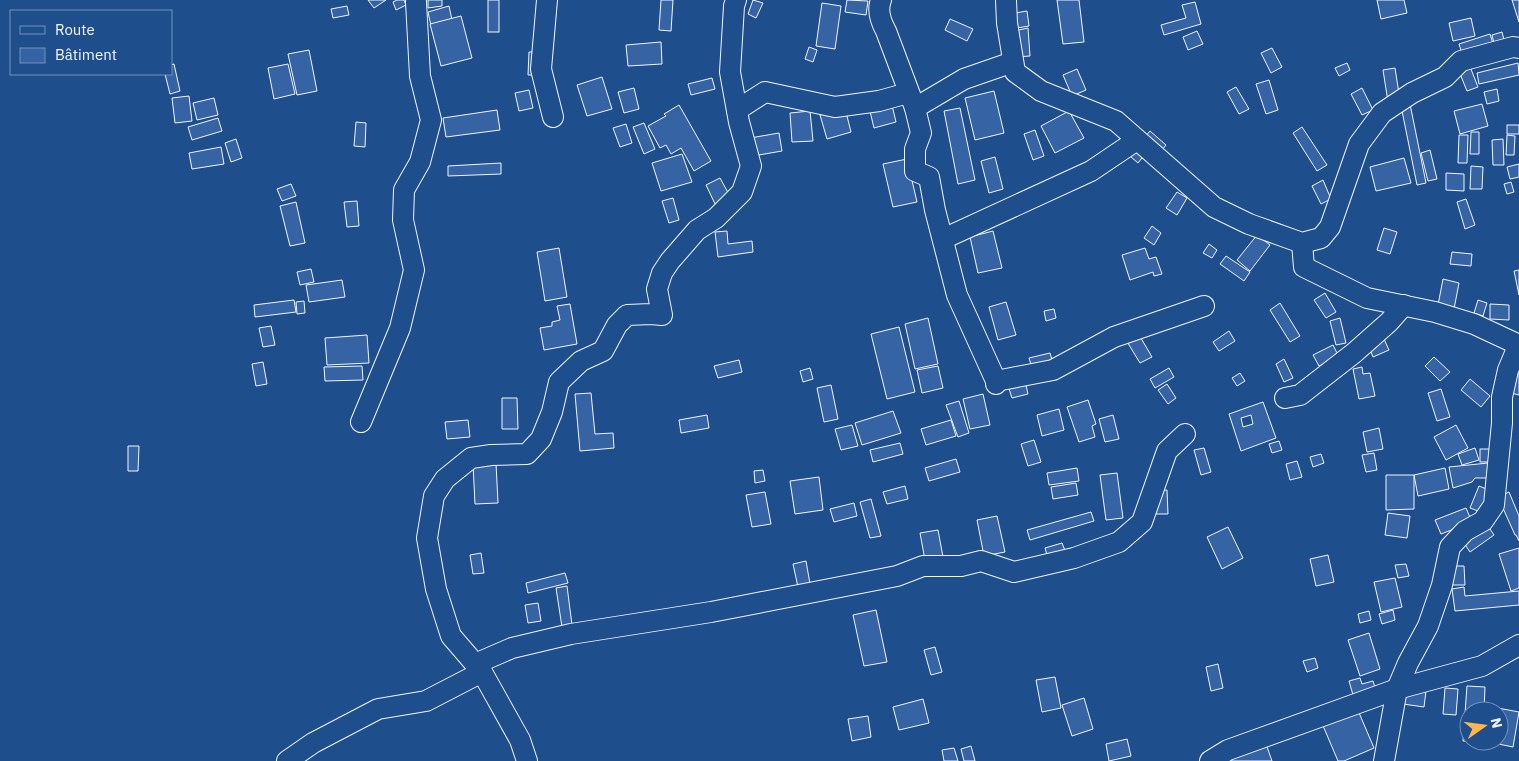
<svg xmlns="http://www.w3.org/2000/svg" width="1519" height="761" viewBox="0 0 1519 761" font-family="'IBM Plex Sans',sans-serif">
<rect width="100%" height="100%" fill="#1f4e8c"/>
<g fill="#3563a3" stroke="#f2f6ff" fill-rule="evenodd">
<path d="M368,0H386L374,8Z"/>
<path d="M397,0H404L406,5L396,10L393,2Z"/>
<path d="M428,0H442V6L428,8Z"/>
<rect x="488" y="0" width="11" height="32"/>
<path d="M661,0H673L671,31L659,30Z"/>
<path d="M753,0L763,3L756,18L748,14Z"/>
<path d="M847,0L868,1L866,15L845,12Z"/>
<path d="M1057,0H1079L1084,42L1063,44Z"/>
<path d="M1377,0H1404L1407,13L1381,19Z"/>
<path d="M1512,0H1519V22Z"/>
<path d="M1195,2L1201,24L1164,35L1161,25L1186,18L1182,5Z"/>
<path d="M822,3L841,6L835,49L816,46Z"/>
<path d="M347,6L349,15L333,18L331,9Z"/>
<path d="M449,6L452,20L431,26L428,12Z"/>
<path d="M1027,11L1029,26L1017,28L1015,13Z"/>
<path d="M461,16L472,58L441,66L430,24Z"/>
<path d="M1471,18L1475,36L1453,41L1449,23Z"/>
<path d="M950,19L973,29L967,41L945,30Z"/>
<path d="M1028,28L1030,56L1016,57L1014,31Z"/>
<path d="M1197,31L1203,44L1188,50L1183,37Z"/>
<path d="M1502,32L1505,44L1495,47L1492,35Z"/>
<path d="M1490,34L1495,50L1464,60L1459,44Z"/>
<path d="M661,42L662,64L628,66L626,45Z"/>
<path d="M809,47L817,50L813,62L805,59Z"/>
<path d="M1272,48L1282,67L1271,73L1261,53Z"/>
<path d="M309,50L317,91L297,95L288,54Z"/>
<path d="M529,52H538V75H528Z"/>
<path d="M1347,63L1350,70L1339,76L1335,68Z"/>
<path d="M1518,63L1519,75L1479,84L1477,73Z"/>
<path d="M174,64L180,91L170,94L165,74H171V65Z"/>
<path d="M288,64L295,94L274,99L268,68Z"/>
<path d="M1469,64L1478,87L1467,91L1458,69Z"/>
<path d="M1395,68L1400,100L1388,102L1383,70Z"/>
<path d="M1077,69L1086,90L1072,96L1063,75Z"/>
<path d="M602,77L612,109L587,116L577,85Z"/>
<path d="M712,78L715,89L691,95L688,84Z"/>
<path d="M1269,80L1278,110L1266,114L1256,84Z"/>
<path d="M1236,87L1249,109L1239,114L1227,92Z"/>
<path d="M634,88L639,109L624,113L618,92Z"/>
<path d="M1362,88L1373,110L1362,115L1351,94Z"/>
<path d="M1497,89L1499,101L1487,104L1484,92Z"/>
<path d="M529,90L533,108L519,111L515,93Z"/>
<path d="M994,91L1004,133L975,140L965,98Z"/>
<path d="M189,96L192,121L175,123L172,98Z"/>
<path d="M214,98L218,115L197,120L193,103Z"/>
<path d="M891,101L896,122L874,128L869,107Z"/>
<path d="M1410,104L1426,183L1417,185L1401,106Z"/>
<path d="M1482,104L1488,126L1460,134L1454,111Z"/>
<path d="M679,105L711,161L694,171L681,148L671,154L666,145L660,148L648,126L666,116L664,114Z"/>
<path d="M845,108L851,132L827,139L820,115Z"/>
<path d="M960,108L975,180L958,184L944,111Z"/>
<path d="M497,110L500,130L446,137L443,118Z"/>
<path d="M810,111L813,141L792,142L790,113Z"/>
<path d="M1069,111L1084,138L1055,153L1041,126Z"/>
<path d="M218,118L222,131L192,140L188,127Z"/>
<path d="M356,122L366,123L365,147L354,146Z"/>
<path d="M644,123L655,149L644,154L633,127Z"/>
<path d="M626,124L632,143L620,147L613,128Z"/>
<rect x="1507" y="125" width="12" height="9"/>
<path d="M1302,127L1327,165L1317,171L1293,133Z"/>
<path d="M1035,130L1044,156L1033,160L1024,134Z"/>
<path d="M1150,131L1166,145L1162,150L1145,137Z"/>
<path d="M1471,132H1479V154H1470Z"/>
<path d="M779,133L782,151L753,156L750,138Z"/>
<path d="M1459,135H1468L1467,163H1458Z"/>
<path d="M1507,135L1515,136L1514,155H1506Z"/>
<path d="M236,139L242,158L231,162L225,143Z"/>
<path d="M1503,139L1504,165H1493L1492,140Z"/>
<path d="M221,147L224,164L192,169L189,153Z"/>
<path d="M1137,148L1145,154L1138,163L1131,157Z"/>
<path d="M1430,150L1437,179L1428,181L1421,153Z"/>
<path d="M682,154L692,182L661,191L652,163Z"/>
<path d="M995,157L1003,189L989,193L981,161Z"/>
<path d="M1404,158L1411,183L1376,191L1370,167Z"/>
<path d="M907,159L917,202L893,207L883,164Z"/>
<path d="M501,163V174L448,176V166Z"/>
<path d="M1519,164V177L1510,179L1507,167Z"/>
<path d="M1471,166L1483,167L1482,189H1470Z"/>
<path d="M1446,173L1464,174V191L1446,190Z"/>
<path d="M720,178L731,198L716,206L706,185Z"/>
<path d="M1323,180L1331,199L1321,204L1312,186Z"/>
<path d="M1511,182L1514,192L1507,194L1504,184Z"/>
<path d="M291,184L296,196L282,201L277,189Z"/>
<path d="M1177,192L1187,198L1177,215L1166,208Z"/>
<path d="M673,198L679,220L669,223L662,201Z"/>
<path d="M1466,199L1475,225L1465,229L1457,202Z"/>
<path d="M357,201L359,226L347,227L344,202Z"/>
<path d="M296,202L305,243L290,246L280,206Z"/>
<path d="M1152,226L1161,233L1154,245L1144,238Z"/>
<path d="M1384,228L1397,232L1390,254L1377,250Z"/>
<path d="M727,231L728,244L752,241L753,252L718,257L715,232Z"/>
<path d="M993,231L1002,268L978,273L970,237Z"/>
<path d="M1257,235L1270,245L1250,271L1237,260Z"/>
<path d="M1209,244L1217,250L1212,258L1203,253Z"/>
<path d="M559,248L567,297L545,301L537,252Z"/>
<path d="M1145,248L1149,259L1156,257L1162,274L1154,276L1153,272L1130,280L1122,255Z"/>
<path d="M1452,252L1472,254L1471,266L1450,264Z"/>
<path d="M1226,256L1250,272L1244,281L1220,264Z"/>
<path d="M311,269L314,282L300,285L297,272Z"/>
<path d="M1519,270V295L1514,271Z"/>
<path d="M1443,279L1459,283L1454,309L1438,305Z"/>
<path d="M342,280L345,297L309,302L306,285Z"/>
<path d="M1325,293L1336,312L1326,318L1314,300Z"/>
<path d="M294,300L296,312L255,317L254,305Z"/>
<path d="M1478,300L1487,303L1483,316L1474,313Z"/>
<path d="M304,301L305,313L297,314L296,302Z"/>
<path d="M1006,302L1016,335L998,340L989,307Z"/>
<path d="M1280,303L1300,336L1290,342L1270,310Z"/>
<path d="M570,304L577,344L544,350L540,328L552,326V322L560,320L557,306Z"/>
<path d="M1490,304L1509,305V320L1490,319Z"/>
<path d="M1054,309L1056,318L1046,321L1044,311Z"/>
<path d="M928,318L938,364L915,369L905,324Z"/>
<path d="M1340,318L1346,343L1336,345L1330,321Z"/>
<path d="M271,326L275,345L263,347L259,328Z"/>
<path d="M899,327L915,392L887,399L871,334Z"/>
<path d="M1229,331L1235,341L1219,351L1213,342Z"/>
<path d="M1138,333L1152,357L1140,363L1126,340Z"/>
<path d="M367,335L369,363L327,365L325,338Z"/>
<path d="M1384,339L1389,350L1373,357L1369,347Z"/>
<path d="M1333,345L1339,357L1319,366L1313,355Z"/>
<path d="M1050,353L1053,363L1032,368L1029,358Z"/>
<path d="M1434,357L1450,372L1440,381L1425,366Z"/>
<path d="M1284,359L1293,378L1284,382L1276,364Z"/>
<path d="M739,360L742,372L718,378L714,366Z"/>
<path d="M1519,361V395L1511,393Z"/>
<path d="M263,362L267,384L256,386L252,364Z"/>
<path d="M362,366L363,380L325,381L324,367Z"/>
<path d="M938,366L943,388L922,393L917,370Z"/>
<path d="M1362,367L1363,374L1370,373L1375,396L1359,399L1353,369Z"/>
<path d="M810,368L813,379L803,382L800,371Z"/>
<path d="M1169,368L1174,377L1155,388L1150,379Z"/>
<path d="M1240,373L1245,381L1237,386L1232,378Z"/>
<path d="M1470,379L1490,396L1481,407L1461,390Z"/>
<path d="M1167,384L1176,398L1168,404L1158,390Z"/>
<path d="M831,385L838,419L824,422L817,388Z"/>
<path d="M1026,385L1028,394L1012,398L1009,389Z"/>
<path d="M1441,389L1450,417L1437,421L1428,393Z"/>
<path d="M591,393L595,434L613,433L614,448L580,451L575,394Z"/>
<path d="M983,394L990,425L970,429L963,399Z"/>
<path d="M502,398H517L518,429H502Z"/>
<path d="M1088,400L1096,424L1092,426L1095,437L1079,442L1067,407Z"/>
<path d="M959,401L969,433L958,437L946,405Z"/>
<path d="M1263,402L1276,438L1241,451L1229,414ZM1251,415L1253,424L1243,427L1241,418Z"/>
<path d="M1059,409L1064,430L1042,436L1037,415Z"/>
<path d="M893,411L901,433L862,445L855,423Z"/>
<path d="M707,415L709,428L681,433L679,420Z"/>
<path d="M1113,415L1119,439L1105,442L1099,419Z"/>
<path d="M468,420L470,437L447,439L445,422Z"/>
<path d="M951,420L956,436L926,445L921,429Z"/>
<path d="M852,425L858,446L841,450L835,429Z"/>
<path d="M1456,425L1468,448L1446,460L1434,437Z"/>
<path d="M1379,428L1383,449L1367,452L1363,432Z"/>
<path d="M1034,440L1041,462L1028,466L1021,444Z"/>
<path d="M1279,441L1282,450L1272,453L1269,444Z"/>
<path d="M900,443L903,454L873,462L870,450Z"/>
<path d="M128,446H139L138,471H128Z"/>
<path d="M1204,448L1211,472L1201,475L1194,450Z"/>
<path d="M1475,448L1479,460L1462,465L1458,454Z"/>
<rect x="1480" y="449" width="11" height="13"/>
<path d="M1374,453L1377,470L1366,472L1362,455Z"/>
<path d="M1321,454L1324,463L1313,467L1310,457Z"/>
<path d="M956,459L960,472L929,481L925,468Z"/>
<path d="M1297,461L1302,477L1290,480L1286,464Z"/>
<path d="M496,463L498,503L475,504L473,464Z"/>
<path d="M1488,463V478H1475L1472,482L1453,488L1449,467Z"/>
<path d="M1077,468L1079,481L1049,485L1047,473Z"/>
<path d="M1445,468L1449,489L1418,496L1414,475Z"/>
<path d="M763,470L765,481L755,483L754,471Z"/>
<path d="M1117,473L1123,518L1106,520L1100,475Z"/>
<path d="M1386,475H1414V509L1386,510Z"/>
<path d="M819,477L823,510L795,514L790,481Z"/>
<path d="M1076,483L1078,495L1053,499L1051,487Z"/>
<path d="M905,486L908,499L887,504L883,492Z"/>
<path d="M1479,486L1489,490L1481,512L1470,508Z"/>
<path d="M1167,490L1168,514H1154L1153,491Z"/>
<path d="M765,492L771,524L752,527L746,495Z"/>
<path d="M1509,492L1519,516V541L1516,535H1515L1498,497Z"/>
<path d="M871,499L881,536L870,538L860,502Z"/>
<path d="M854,503L857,516L834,522L830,509Z"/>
<path d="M1466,508L1472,522L1441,534L1435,520Z"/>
<path d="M1091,512L1094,521L1030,540L1027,530Z"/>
<path d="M1388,513L1410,516L1407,538L1385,535Z"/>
<path d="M997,516L1005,552L984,556L977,520Z"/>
<path d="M1488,526L1494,535L1470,552L1464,543Z"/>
<path d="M1228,527L1243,558L1222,569L1207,537Z"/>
<path d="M938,530L943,557L925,560L920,533Z"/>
<path d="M1062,543L1066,553L1048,559L1045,548Z"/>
<path d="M1519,548V588L1511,591L1499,554Z"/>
<path d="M481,553L484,573L473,574L470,555Z"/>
<path d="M1328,555L1334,582L1316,586L1310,559Z"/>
<path d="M806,561L810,584L798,587L793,564Z"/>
<path d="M1406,564L1409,576L1398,578L1395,565Z"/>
<path d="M1447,566H1464L1465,585H1447Z"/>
<path d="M565,573L568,583L528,593L526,583Z"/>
<path d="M1395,578L1402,607L1381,612L1374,582Z"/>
<path d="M567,586L572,625L562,627L556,588Z"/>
<path d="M1464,587L1465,596L1519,591V605L1455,611L1452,589Z"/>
<path d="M538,603L541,621L528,623L525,605Z"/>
<path d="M876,610L887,662L864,666L853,615Z"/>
<path d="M1393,610L1395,620L1382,624L1379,614Z"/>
<path d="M1369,611L1371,620L1360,623L1358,614Z"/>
<path d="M1369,633L1380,669L1360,676L1348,640Z"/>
<path d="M935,647L942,672L931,675L924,650Z"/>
<path d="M1315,658L1318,668L1307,672L1303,661Z"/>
<path d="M1218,664L1223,688L1211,691L1206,667Z"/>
<path d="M1055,677L1061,708L1042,712L1036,680Z"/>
<path d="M1360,678L1362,684L1373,681L1377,694L1355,702L1349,681Z"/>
<path d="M1467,686L1485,687L1484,711H1469V741L1481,742L1463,741Z"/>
<path d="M1445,688L1458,689L1456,715L1443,714Z"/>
<path d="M1405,689L1426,691L1424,707L1403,704Z"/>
<path d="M1084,698L1093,729L1072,736L1062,705Z"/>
<path d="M923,699L929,723L899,730L893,707Z"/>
<path d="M1487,706L1519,712L1513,747L1484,741H1499V711H1487Z"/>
<path d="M1357,708L1374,748L1344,761H1338L1321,721Z"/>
<path d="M868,716L871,737L852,741L848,719Z"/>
<path d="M1127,739L1131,756L1109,761L1106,744Z"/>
<path d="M1266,744L1272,761H1229L1227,756Z"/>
<path d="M971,746L975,761H964L961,749Z"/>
<path d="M954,748L958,761H944L942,750Z"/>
</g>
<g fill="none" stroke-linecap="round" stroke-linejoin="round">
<g stroke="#f2f6ff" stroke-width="22">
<g id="minor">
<path d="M547,0L541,69L553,117"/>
<path d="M881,0C877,10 881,22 886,31L915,108L921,133L915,149V171L929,177L935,210L957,295L996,381V384"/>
<path d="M1006,0L1007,23L1015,72L1041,91L1116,121L1214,207L1249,224L1302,243L1321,238L1330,227L1359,144L1382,113L1412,93L1445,77L1461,61L1513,47L1519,48"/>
<path d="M915,108L964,79L1013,62"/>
<path d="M737,110L765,92L835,107L879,101L908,93"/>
<path d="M943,239L1091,171L1137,140"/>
<path d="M1302,243L1304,267L1367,298L1435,312L1474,324L1519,345"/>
<path d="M996,381L1053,370L1114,337L1204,306"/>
<path d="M1285,398L1300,395L1354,353L1389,322L1404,305"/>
<path d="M361,422L400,328L414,270L403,220L404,190L420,162L431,120L420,76L416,2"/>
<path d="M475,664L512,648L571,634L711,612L897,576L923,566H961L981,561L1014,572L1074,558L1119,542L1142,522L1167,451L1185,434"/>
<path d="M287,761L313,743L378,709L426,701L482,672"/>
<path d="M527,761L520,740L482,672L451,636L436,589L427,538L434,496L445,479L471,458L491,455L527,454L541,439L552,412L559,382L581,361L603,351L617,325L627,315L651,314L662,315L657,289L662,273L670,261L697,230L716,218L742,192L751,166L739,122L730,72L734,6L736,0"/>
<path d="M1210,761L1228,750L1397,689L1482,666L1519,645"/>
<path d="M1384,761L1397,689L1408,663L1428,626L1442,585L1450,547L1465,531L1483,521L1494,505L1502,423V397L1508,370L1519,344"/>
</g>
</g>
<use href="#minor" stroke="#1f4e8c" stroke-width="20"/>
</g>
<rect x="10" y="10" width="162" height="65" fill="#1f4e8c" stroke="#7391ba"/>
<rect x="20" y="26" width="25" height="8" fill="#1f4e8c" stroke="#7391ba"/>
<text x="55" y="35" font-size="15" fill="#f2f6ff">Route</text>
<rect x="20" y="48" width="25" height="15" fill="#3563a3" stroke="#7391ba"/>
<text x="55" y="60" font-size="15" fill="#f2f6ff">Bâtiment</text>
<g transform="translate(1484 726) rotate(76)"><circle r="24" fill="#1f4e8c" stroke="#7391ba"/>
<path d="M0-4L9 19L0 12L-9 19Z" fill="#ffb74d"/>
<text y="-8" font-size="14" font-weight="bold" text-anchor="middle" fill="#f2f6ff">N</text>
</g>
</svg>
